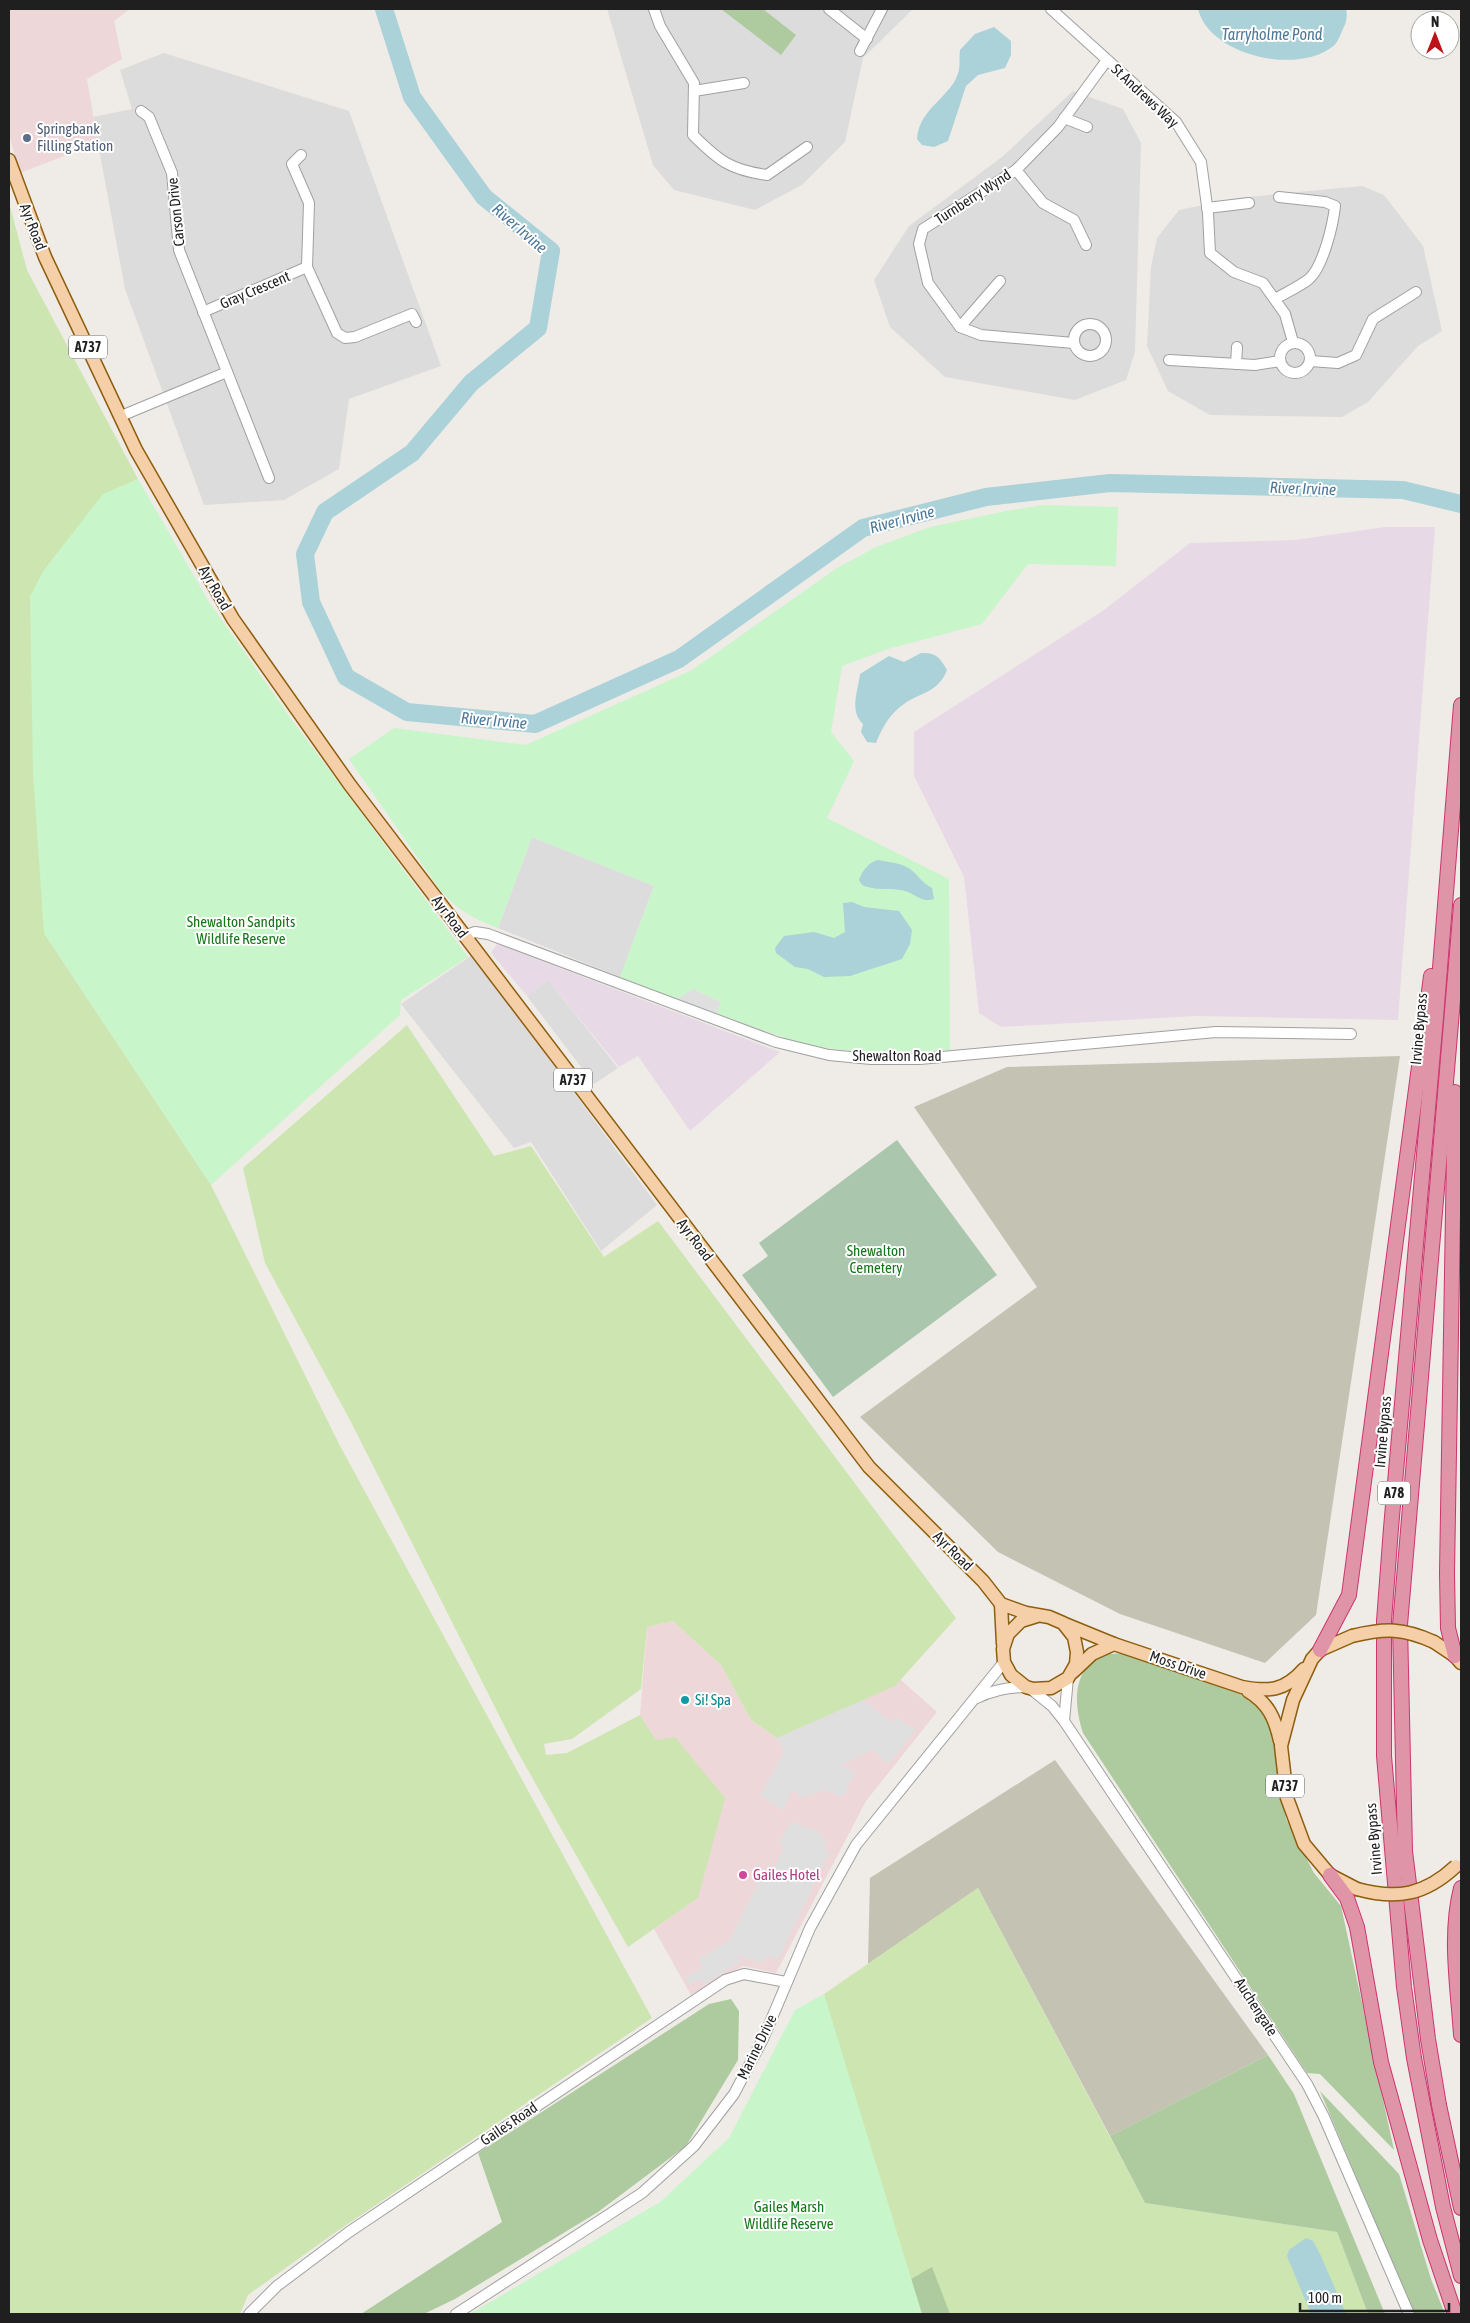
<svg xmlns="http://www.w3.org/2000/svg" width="1470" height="2323" viewBox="0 0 1470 2323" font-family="'Asap Condensed',sans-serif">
<rect width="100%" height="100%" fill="#efece7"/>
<g fill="#dddcdc">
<path d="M607,9H913L863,58L845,142L802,185L755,210L674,190L653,165Z"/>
<path d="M164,53L349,111L441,366L349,399L339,469L284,500L204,505L125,289L93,117L132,109L120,70Z"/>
<path d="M1073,91L1123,109L1141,143L1135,352L1126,380L1075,400L945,377L890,327L874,280L909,226L1002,157Z"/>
<path d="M1362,186L1384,195L1423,246L1442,331L1418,346L1368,402L1342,417L1210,415L1168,391L1147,346L1151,267L1157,238L1179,210L1237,198Z"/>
<path d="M532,837L654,886L620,977L498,928Z"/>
<path d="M472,955L657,1205L601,1251L531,1142L514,1148L401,1004Z"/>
<path d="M548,980L618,1068L594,1084L527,996Z"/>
</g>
<g fill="#eed7d8">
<path d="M9,9H130L114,21L122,59L87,79L98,143L20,173L9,135Z"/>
<path d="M673,1621L721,1665L751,1720L777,1738L894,1686L900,1679L937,1712L866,1801L776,1973L743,1966L691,1995L654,1929L698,1898L656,1740L640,1715L647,1627Z"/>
</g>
<g fill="#e8d9e6">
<path d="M1385,527H1435L1398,1020L1196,1016L1001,1027L979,1013L964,877L914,776V732L1104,610L1190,543L1295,540Z"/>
<path d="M497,944L780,1052L690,1131L638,1056L619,1067L548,980L527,996L491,953Z"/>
</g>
<g fill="#c3c2b3">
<path d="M1400,1056L1316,1615L1265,1663L1120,1614L998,1552L860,1417L1037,1287L914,1107L1007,1067Z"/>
<path d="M1055,1760L1268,2055L1110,2136L978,1888L868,1964L870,1878Z"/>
</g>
<g fill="#cde5b1">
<path d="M9,202L27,270L138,479L103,495L44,933L211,1185L339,1444L652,2018L333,2234L248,2295L240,2314H9Z"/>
<path d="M407,1025L494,1156L531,1146L604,1257L658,1221L956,1618L895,1686L777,1738L751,1720L721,1665L673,1621L647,1627L641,1689L572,1739L544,1744L546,1755L567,1753L640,1715L656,1740L675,1737L725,1798L698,1898L628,1947L516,1749L351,1422L265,1263L243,1168Z"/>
<path d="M978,1888L1145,2203L1337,2232L1368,2314H915L824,1994Z"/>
</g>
<g fill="#aecb9f">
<path d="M721,9H763L796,35L781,55Z"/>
<path d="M1123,1653L1240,1694L1260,1709L1271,1725L1286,1819L1314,1873L1341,1906L1394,2150L1320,2074L1307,2073L1083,1733C1074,1705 1071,1669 1104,1655C1109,1653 1118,1654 1123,1653Z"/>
<path d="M731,1999L739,2011L738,2060L686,2146L598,2212L455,2299L424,2314H361L502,2222L478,2153L709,2004Z"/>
<path d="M1268,2055L1294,2094L1385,2314H1368L1337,2232L1145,2203L1110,2136Z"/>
<path d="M1320,2091L1399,2174L1431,2279L1445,2314H1414Z"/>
<path d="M932,2267L950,2314H850Z"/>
</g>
<path fill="#aac6ad" d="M897,1140L997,1275L833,1397L742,1275L768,1256L759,1243Z"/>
<g fill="#c8f5c9">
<path d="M138,479L209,602L292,720L468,957L401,1000L400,1015L211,1185L44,933L33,774L30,596L44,570L103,494Z"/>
<path d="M1044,505L1118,507L1116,566L1028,564L982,624L888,649L842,666L831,732L854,761L827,818L949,879L950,1050C911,1051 873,1053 834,1049C794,1044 754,1027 716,1013L721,1002L693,989L677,999L620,977L654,886L532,837L498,928C472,918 458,910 440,890L349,759L394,728L526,745L692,670L837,568L876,547L930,527L1006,511Z"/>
<path d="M824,1994L922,2314H470L660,2202L729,2138L795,2010Z"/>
</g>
<g fill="#dfdfdf">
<path d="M693,989L721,1002L716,1013L677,999Z"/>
<path d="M863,1700L892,1722L896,1717L916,1730L888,1764L873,1750L841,1765L855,1772L843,1797L824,1790L801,1798L793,1789L783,1810L760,1796L784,1751L777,1738Z"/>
<path d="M791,1821L820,1833L826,1841L823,1847L830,1851L778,1960L770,1956L761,1963L737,1955L740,1962L704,1985L700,1979L690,1984L685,1978L703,1967L698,1959L729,1941L764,1871L772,1874L784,1846L779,1843Z"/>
</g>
<g fill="#abd1d9">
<path d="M1198,9H1346C1348,16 1346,24 1342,31C1340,36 1337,44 1332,47C1296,75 1209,55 1198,9Z"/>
<path d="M994,27L1011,41V55L1005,68L978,75L966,86L948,141L934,147L922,145L917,139C919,107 953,97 959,70C960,64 959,57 960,50L975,34Z"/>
<path d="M921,653C935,652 940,657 947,670C938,694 918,692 900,707C888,717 882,728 876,743L867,742L861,732L863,724C849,711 858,691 860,674L889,656L904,662Z"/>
<path d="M878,860C889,862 901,863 910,869C918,875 922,883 932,888L934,899C921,903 916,894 905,891C890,887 879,892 862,885L859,880C862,871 869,862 878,860Z"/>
<path d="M852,902L864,907L899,911L912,930L910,944L902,959L850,976L824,977L808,969L795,967L776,953L775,948L784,936L814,932L834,938L845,932L843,903Z"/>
<path d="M1306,2238L1313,2241L1320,2254L1346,2314H1311L1287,2256L1289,2250Z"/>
</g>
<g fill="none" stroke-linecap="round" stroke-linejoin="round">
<path stroke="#abd1d9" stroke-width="18" d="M384,9L412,97L484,197L551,251L538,328L471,383L412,453L325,512L305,554L311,602L346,677L407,712L535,724L679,659L863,528L986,497L1110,483L1403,490L1461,504"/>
<g stroke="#a0a0a0" stroke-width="12">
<g id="minor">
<path d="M654,9L660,26L694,83L693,135C718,160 730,170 767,175L807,147"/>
<path d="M829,9L867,39"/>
<path d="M1051,9L1176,122L1201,162L1208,213L1210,253L1234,272L1263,283L1285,314L1293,342"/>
<path d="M860,51L882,9"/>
<path d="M694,91L744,83"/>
<path d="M141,111L149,117L172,173L179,250L269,478"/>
<path d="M1064,118L1087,127"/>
<path d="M301,155L292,164L309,203L307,267L337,333L345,338L355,337L412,314L416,322"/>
<path d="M1016,170L1043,203L1074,220L1086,245"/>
<path d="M1207,208L1249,203"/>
<path d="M1275,299C1285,293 1299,287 1309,279C1323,267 1333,225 1335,206L1325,202L1279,197"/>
<path d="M203,312L307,267"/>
<circle cx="1090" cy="340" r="16"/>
<path d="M960,327L1000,281"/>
<circle cx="1295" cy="358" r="15"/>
<path d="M1074,343L981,335L960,327L928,283L919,244L923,229L1016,170L1058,127L1107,60"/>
<path d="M1169,360L1255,365L1280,361"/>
<path d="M1310,361L1338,363L1356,355L1373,319L1416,292"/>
<path d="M1236,364L1237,347"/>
<path d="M121,416L227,372"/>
<path d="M464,936L475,932L488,934L776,1042L829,1055L871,1059H920L1216,1032L1351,1034"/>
<path d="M1031,1689L1052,1706L1064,1721L1307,2084L1324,2117L1409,2314"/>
<path d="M977,1698C993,1690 1007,1687 1026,1687"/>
<path d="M1064,1721L1068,1678"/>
<path d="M249,2314L277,2286L349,2232L725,1980L744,1974L786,1982"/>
<path d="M456,2314L642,2193L694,2146L734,2094L763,2039L810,1928L856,1845L1004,1662"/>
</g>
</g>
<g stroke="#8e5d0d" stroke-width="15">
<g id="major">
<path d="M9,160L45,257L136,450L233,619L350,785L869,1467L983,1581L1001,1604L1026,1613L1049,1617L1063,1623L1074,1637L1077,1652L1076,1664L1068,1678L1051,1688L1033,1689L1026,1687L1011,1675L1004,1662L1003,1649L1008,1634L1021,1621L1037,1616"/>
<path d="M1001,1604L1003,1644"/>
<path d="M1065,1624L1114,1644L1242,1687C1269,1692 1285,1691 1304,1669"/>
<path d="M1352,1636L1320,1650L1312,1659L1293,1700L1281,1746L1287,1798L1304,1844L1330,1875L1357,1889"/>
<path d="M1434,1642L1455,1656L1461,1663"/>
<path d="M1073,1672L1092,1654L1114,1644"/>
<path d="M1248,1691C1268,1703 1275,1718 1280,1741"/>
</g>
</g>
<g stroke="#cc3570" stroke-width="16">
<g id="highway">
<path d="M1461,705L1436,1018L1391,1528L1384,1621V1756L1404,1987L1414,2058L1443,2207L1461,2276"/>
<path d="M1461,905L1400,1625L1405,1851L1428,2039L1439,2105L1461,2208"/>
<path d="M1320,1650L1349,1595L1431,976"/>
<path d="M1455,1656L1448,1628L1447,1573L1455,1092"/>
<path d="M1330,1875L1347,1898L1357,1927L1381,2062L1430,2240L1455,2314"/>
<path d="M1461,1888C1449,1936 1458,1987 1461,2035"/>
</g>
</g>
<use href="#minor" stroke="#fff" stroke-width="10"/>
<use href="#major" stroke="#f4cfa7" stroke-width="12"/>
<use href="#highway" stroke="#df95a7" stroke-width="14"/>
<g stroke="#8e5d0d" stroke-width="15" stroke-linecap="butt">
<g id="major-bridge">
<path d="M1352,1636C1386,1628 1403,1628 1434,1642"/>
<path d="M1357,1889C1397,1900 1425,1895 1456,1866"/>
</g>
</g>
<use href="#major-bridge" stroke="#f4cfa7" stroke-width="12"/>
</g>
<circle fill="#5c6f8a" stroke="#fff" stroke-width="2" cx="27" cy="138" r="5"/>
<circle fill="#0f9aa8" stroke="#fff" stroke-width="2" cx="685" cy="1700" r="5"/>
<circle fill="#d1479c" stroke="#fff" stroke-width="2" cx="743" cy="1875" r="5"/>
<g text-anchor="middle" stroke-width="4" stroke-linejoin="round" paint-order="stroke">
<g fill="#fff" stroke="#626262" stroke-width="1">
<rect x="69" y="335.5" width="38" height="23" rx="4"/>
<rect x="554" y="1068.5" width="38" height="23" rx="4"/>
<rect x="1378" y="1481.5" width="32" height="23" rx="4"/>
<rect x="1266" y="1774.5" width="38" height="23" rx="4"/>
</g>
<g font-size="14" font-weight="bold" fill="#1f1f1f">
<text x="88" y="352">A737</text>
<text x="573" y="1085">A737</text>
<text x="1394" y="1498">A78</text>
<text x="1285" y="1791">A737</text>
</g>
<g font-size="15" fill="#1f1f1f" stroke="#fff">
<text transform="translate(1145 96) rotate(43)" y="5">St Andrews Way</text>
<text transform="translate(973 197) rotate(-33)" y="5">Turnberry Wynd</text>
<text transform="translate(176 212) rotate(-96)" y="5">Carson Drive</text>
<text transform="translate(33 227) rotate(69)" y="5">Ayr Road</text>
<text transform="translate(255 290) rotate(-23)" y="5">Gray Crescent</text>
<text transform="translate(215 588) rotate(60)" y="5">Ayr Road</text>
<text transform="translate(450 917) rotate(53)" y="5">Ayr Road</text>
<text transform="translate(1419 1029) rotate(-85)" y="5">Irvine Bypass</text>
<text x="897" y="1061">Shewalton Road</text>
<text transform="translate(695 1240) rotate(53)" y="5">Ayr Road</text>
<text transform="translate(1383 1432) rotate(-85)" y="5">Irvine Bypass</text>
<text transform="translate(953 1551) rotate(45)" y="5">Ayr Road</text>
<text transform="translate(1178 1665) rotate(19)" y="5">Moss Drive</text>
<text transform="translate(1374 1839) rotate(-95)" y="5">Irvine Bypass</text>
<text transform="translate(1256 2007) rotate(57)" y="5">Auchengate</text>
<text transform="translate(757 2047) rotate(-64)" y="5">Marine Drive</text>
<text transform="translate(509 2124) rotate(-34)" y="5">Gailes Road</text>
</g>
<g font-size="15" fill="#4e5e75" stroke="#fff" text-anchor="start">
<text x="37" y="134">Springbank<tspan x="37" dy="17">Filling Station</tspan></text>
</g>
<g font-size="15" fill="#157519" stroke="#fff">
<text x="241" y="927">Shewalton Sandpits<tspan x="241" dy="17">Wildlife Reserve</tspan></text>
<text x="876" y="1256">Shewalton<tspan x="876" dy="17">Cemetery</tspan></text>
<text x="789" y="2212">Gailes Marsh<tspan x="789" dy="17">Wildlife Reserve</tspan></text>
</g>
<g font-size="15" fill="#0d838f" stroke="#fff" text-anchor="start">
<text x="695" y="1705">Si! Spa</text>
</g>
<g font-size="15" fill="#b23c85" stroke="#fff" text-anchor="start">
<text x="753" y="1880">Gailes Hotel</text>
</g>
<g font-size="16" font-style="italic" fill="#4d7798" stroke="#fff">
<text x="1272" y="40">Tarryholme Pond</text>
<text transform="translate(520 228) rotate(41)" y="6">River Irvine</text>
<text transform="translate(1303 488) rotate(2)" y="6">River Irvine</text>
<text transform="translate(902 519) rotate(-15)" y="6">River Irvine</text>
<text transform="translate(494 720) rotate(5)" y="6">River Irvine</text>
</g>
</g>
<rect width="1470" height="2323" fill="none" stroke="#1f1f1f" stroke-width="20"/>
<g transform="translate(1435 35)"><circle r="24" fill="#ffffff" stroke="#a5a5a5"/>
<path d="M0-4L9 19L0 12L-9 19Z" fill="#bd121a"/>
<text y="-8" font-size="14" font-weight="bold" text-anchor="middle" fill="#1f1f1f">N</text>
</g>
<path d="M1300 2303v8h149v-8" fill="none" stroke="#1f1f1f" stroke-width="2.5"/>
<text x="1308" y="2303" font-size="15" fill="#1f1f1f" stroke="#ffffff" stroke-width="4" paint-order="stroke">100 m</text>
</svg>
